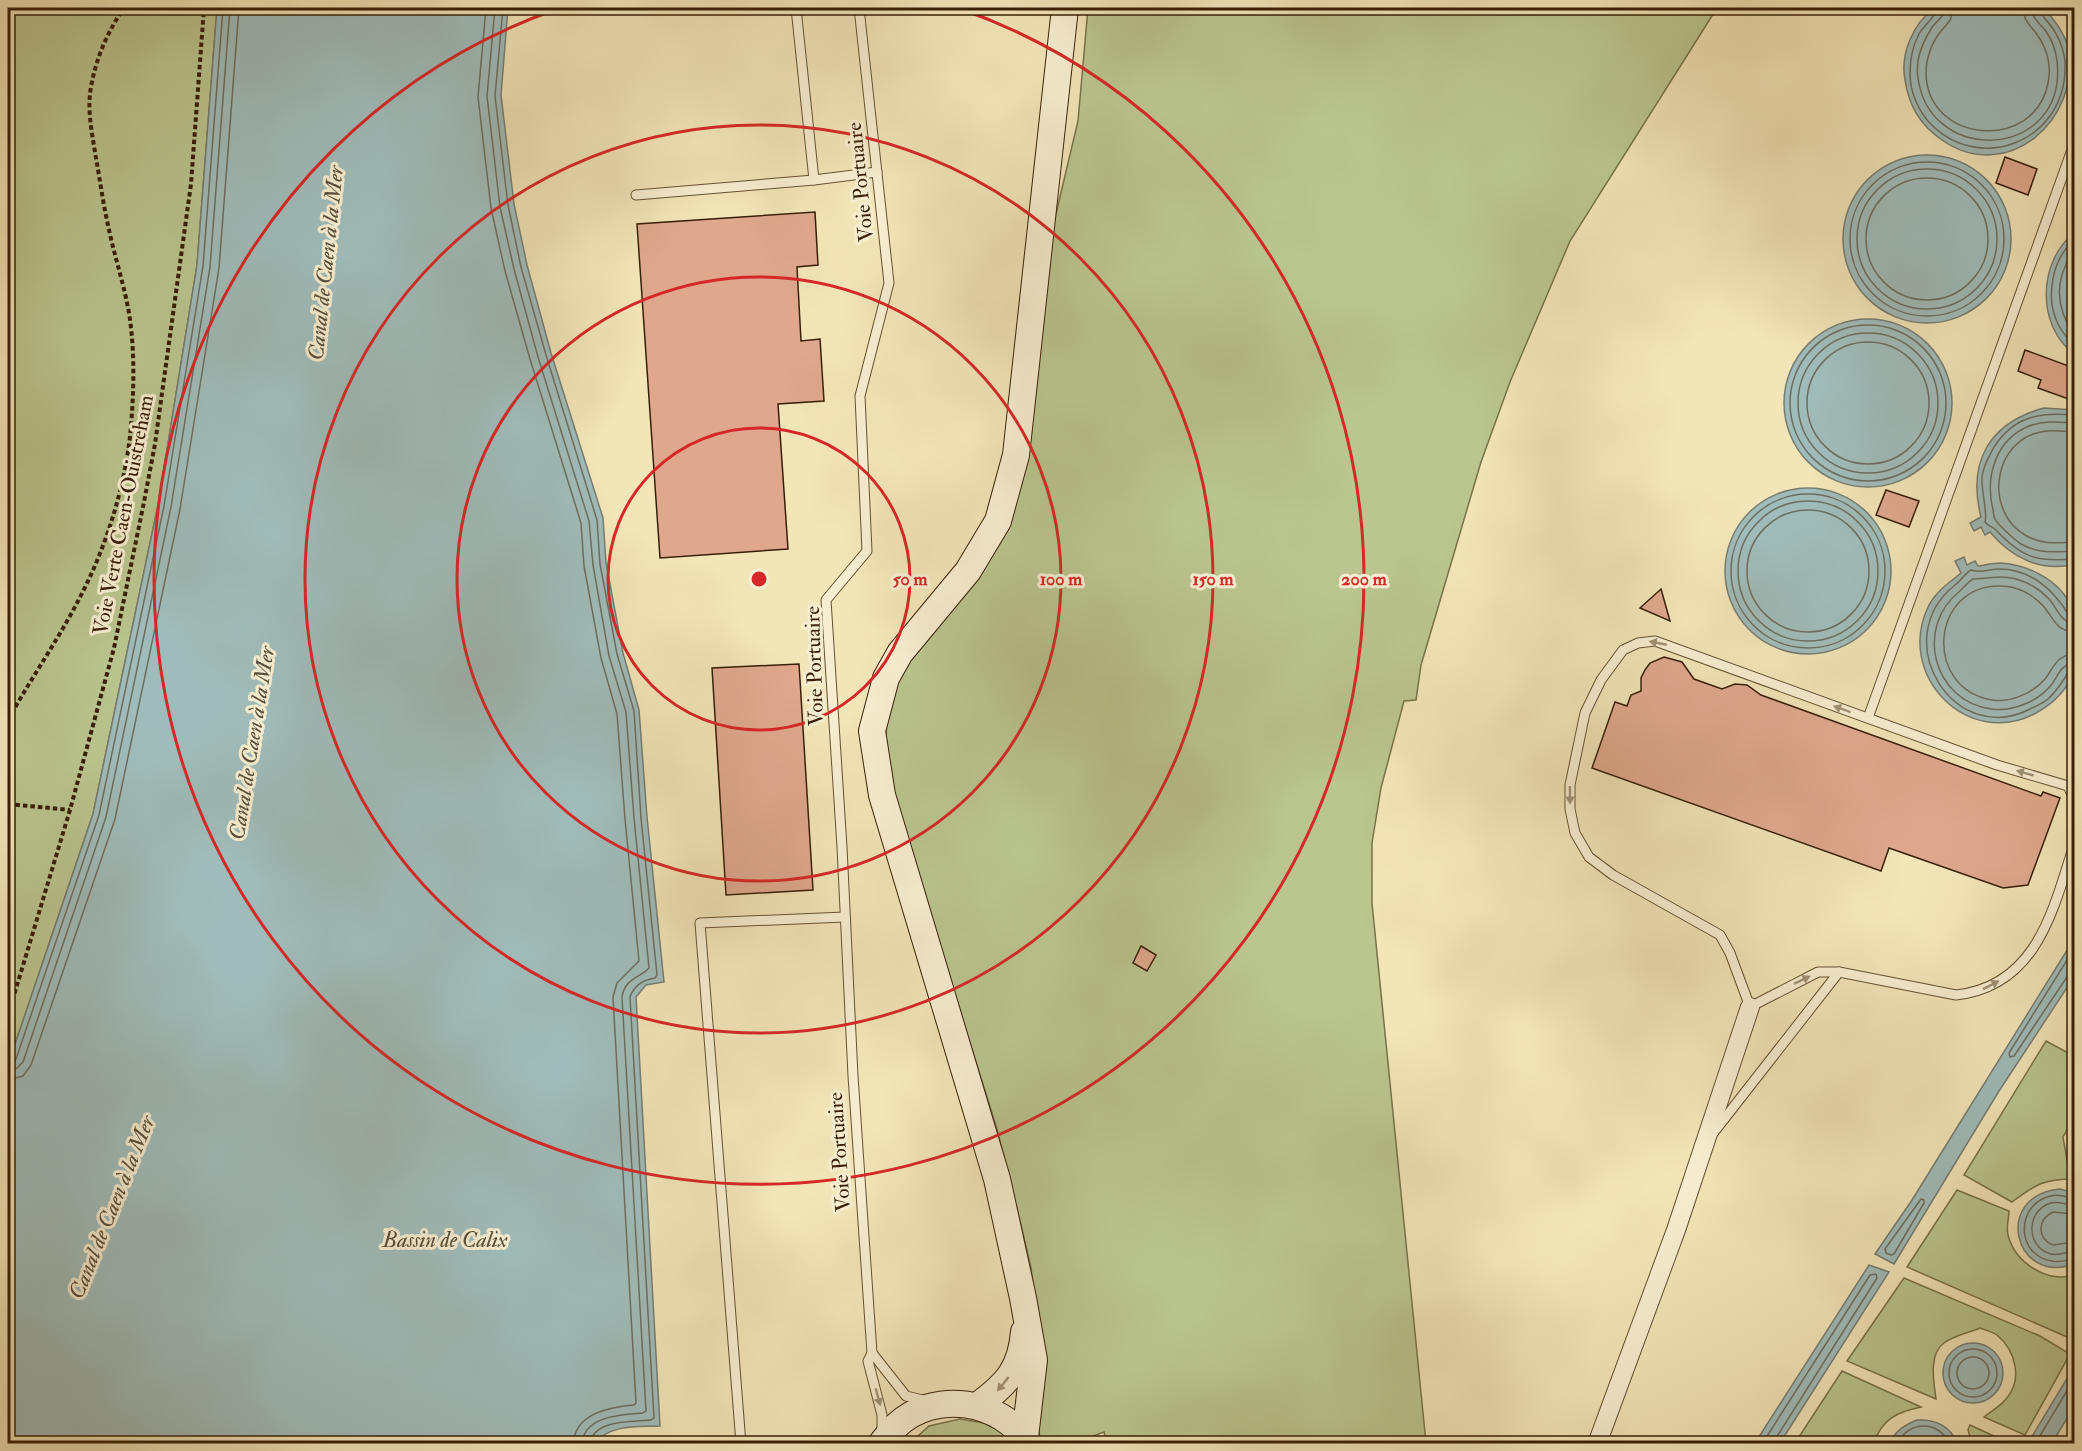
<svg xmlns="http://www.w3.org/2000/svg" width="2082" height="1451" viewBox="0 0 2082 1451" font-family="'IM FELL Double Pica',serif">
<rect width="100%" height="100%" fill="#f2e5b8"/>
<filter id="stains"><feTurbulence type="fractalNoise" baseFrequency=".00333" numOctaves="4"/><feColorMatrix values="0 0 0 0 .2 0 0 0 0 .09 0 0 0 0 .02 0 0 0 .5 -.17"/></filter>
<radialGradient id="worn" r=".72"><stop offset=".6" stop-color="#630" stop-opacity="0"/><stop offset="1" stop-color="#630" stop-opacity=".3"/></radialGradient>
<g fill="#bac58f" stroke="#79724a" stroke-width="1.5">
<path d="M8,8H217L197,265L158,505L93,814L8,1065Z"/>
<path d="M1088,8H1717L1570,241L1510,382L1481,462L1421,665L1416,700L1404,701L1381,788L1372,843V903L1426,1443L1107,1444L1104,1432L1093,1436L1094,1443H1042L1039,1433L1040,1334L1031,1268L1021,1225L997,1129L893,797L885,748L887,720L901,670L981,573L1050,239L1078,121Z"/>
<path d="M2046,1041L2074,1056V1118L2063,1137L2067,1160L2074,1179C2044,1179 2036,1184 2012,1202L1964,1175Z"/>
<path d="M1957,1190L2009,1211C2009,1218 2006,1227 2008,1235C2015,1263 2047,1283 2074,1275V1340L1907,1267Z"/>
<path d="M1904,1278L2040,1336L2070,1354L2025,1435L1984,1417C1991,1411 2001,1406 2006,1399C2023,1380 2016,1351 1997,1335C1993,1332 1985,1330 1980,1328C1968,1333 1953,1336 1944,1343C1928,1354 1934,1383 1936,1399L1847,1361Z"/>
<path d="M1842,1371L1921,1407C1897,1412 1882,1419 1874,1443H1795Z"/>
<path d="M960,1419L990,1424L1016,1444H909L929,1426Z"/>
<path d="M1970,1425L2009,1443H1972L1968,1430Z"/>
</g>
<g fill="#a0bcba" stroke="#767d72" stroke-width="1.5">
<path d="M217,8H508L501,95L514,204L527,265L551,353L603,518L606,563L623,653L639,710L647,817L664,982L646,985L636,997L660,1426C637,1427 610,1424 594,1444L8,1443V1065L93,814L158,505L197,265Z"/>
<path d="M1934,8H2044C2054,20 2064,32 2068,47C2082,121 2006,185 1942,140C1920,125 1909,106 1905,80C1900,54 1913,24 1934,8Z"/>
<circle cx="1927" cy="239" r="84"/>
<path d="M2074,233V354C2036,325 2038,262 2074,233Z"/>
<circle cx="1868" cy="403" r="84"/>
<path d="M2044,408L2074,410V564C2041,573 2011,557 1990,532L1985,535L1981,527L1974,531L1970,523L1981,517C1967,462 1989,423 2044,408Z"/>
<circle cx="1808" cy="571" r="83"/>
<path d="M1964,557L1967,565L1975,561L1978,566C1985,565 1993,563 2001,563C2031,565 2065,583 2074,614C2078,629 2074,654 2074,670C2068,690 2054,703 2036,713C1967,750 1894,674 1929,605C1936,591 1949,583 1961,573L1955,561Z"/>
<path d="M2074,939V977L1999,1091L1894,1264L1875,1254L1912,1200Z"/>
<path d="M2060,1189L2074,1193V1264C2014,1286 1992,1195 2060,1189Z"/>
<path d="M1869,1265L1889,1272L1780,1443H1755Z"/>
<circle cx="1973" cy="1373" r="30"/>
<path d="M2074,1367V1407L2052,1443H2028Z"/>
<path d="M1917,1420C1935,1419 1950,1426 1957,1443H1889C1896,1431 1904,1425 1917,1420Z"/>
</g>
<g fill="none" stroke-linecap="round" stroke-linejoin="round">
<g stroke="#6c6e60" stroke-width="1.5">
<path d="M486,8L478,97L491,208L505,271L530,359L581,523L584,566L601,658L617,714L625,819L639,961L617,983L613,997L636,1403L634,1405C610,1407 575,1413 573,1444"/>
<path d="M495,8L487,96L500,207L514,269L538,357L589,521L593,565L609,656L626,712L634,818L649,968C640,978 625,978 622,997L646,1411L643,1413C622,1415 584,1415 582,1444"/>
<path d="M503,8L495,96L508,205L521,267L546,355L597,520L600,564L617,654L634,711L641,818L657,975L655,978C643,980 634,985 630,997L654,1418L651,1420C633,1422 593,1419 590,1444"/>
<path d="M1937,8C1936,17 1924,25 1919,34C1913,45 1910,60 1910,73C1910,90 1917,107 1927,120C1976,176 2064,143 2065,69C2066,55 2060,38 2051,26C2047,20 2040,15 2039,8"/>
<path d="M1944,8C1944,17 1939,19 1933,26C1923,41 1915,59 1918,78C1929,160 2046,160 2057,83C2059,65 2056,45 2045,30C2039,23 2032,18 2032,8"/>
<path d="M1953,8C1953,19 1948,23 1941,31C1932,42 1926,58 1926,73C1927,144 2035,152 2048,83C2051,68 2048,52 2040,39C2033,27 2023,22 2023,8"/>
<circle cx="1927" cy="239" r="77"/>
<circle cx="1927" cy="239" r="70"/>
<circle cx="1927" cy="239" r="61"/>
<path d="M2074,241C2052,258 2045,298 2058,324C2062,332 2069,340 2074,347"/>
<path d="M2074,251C2054,279 2055,306 2074,335"/>
<circle cx="1868" cy="403" r="78"/>
<circle cx="1868" cy="403" r="70"/>
<circle cx="1868" cy="403" r="61"/>
<path d="M2074,415C2040,412 2014,416 1994,447C1989,457 1983,466 1982,477C1981,491 1988,513 1985,522C1989,527 1992,526 1996,530C2022,558 2037,562 2074,559"/>
<path d="M2074,423C2059,422 2045,420 2029,426C1995,440 1985,477 1993,510C1994,513 1993,516 1995,519C1997,524 2016,541 2021,544C2039,554 2056,552 2074,551"/>
<path d="M2074,432C2060,431 2047,429 2033,434C1991,450 1987,513 2025,535C2041,545 2057,543 2074,542"/>
<circle cx="1808" cy="571" r="77"/>
<circle cx="1808" cy="571" r="70"/>
<circle cx="1808" cy="571" r="61"/>
<path d="M2074,615L2068,614C2053,589 2030,569 1999,569C1989,569 1981,574 1971,570C1965,573 1961,581 1955,585C1886,640 1955,750 2032,708C2038,705 2044,703 2048,699C2057,691 2062,682 2068,673L2074,671"/>
<path d="M2074,623C2060,622 2058,609 2049,599C2037,586 2019,577 2001,577C1998,577 1976,579 1973,579C1969,581 1963,588 1960,591C1914,627 1933,701 1991,709C2013,712 2039,701 2052,684C2059,674 2061,664 2074,664"/>
<path d="M2074,632C2057,631 2054,620 2045,608C2034,595 2018,586 2001,586C1931,584 1922,688 1992,700C2010,703 2033,693 2045,679C2054,667 2057,655 2074,654"/>
<path d="M2074,949L2009,1053L2010,1057L2014,1056L2067,977L2074,974"/>
<path d="M8,1064L13,1063L16,1059L99,815L164,506L203,266L223,8"/>
<path d="M8,1071L16,1069L23,1062L106,817L171,507L210,267L230,8"/>
<path d="M8,1080L23,1076L31,1065L115,819L180,509L219,268L239,8"/>
<path d="M2074,1198C2065,1197 2057,1193 2047,1197C2015,1208 2017,1256 2052,1261C2060,1263 2067,1260 2074,1259"/>
<path d="M1921,1199L1924,1200V1203L1894,1254L1891,1255L1886,1253L1885,1249Z"/>
<path d="M2074,1205C2066,1205 2059,1201 2051,1203C2026,1210 2025,1247 2051,1254C2059,1256 2066,1252 2074,1251"/>
<path d="M2074,1214L2053,1212C2037,1220 2037,1238 2053,1245L2074,1242"/>
<circle cx="1973" cy="1373" r="24"/>
<circle cx="1973" cy="1373" r="16"/>
<path d="M1762,1444L1870,1275L1876,1274L1877,1278L1776,1438L1775,1444"/>
<path d="M1896,1444C1911,1420 1936,1420 1951,1444"/>
<path d="M2035,1444L2074,1379"/>
</g>
</g>
<g fill="#dfa88d" stroke="#381f06" stroke-width="1.5">
<path d="M2005,157L2037,169L2028,195L1996,183Z"/>
<path d="M815,212L818,265L797,267L801,341L820,339L824,401L778,404L788,549L660,558L637,224Z"/>
<path d="M2025,350L2074,368V401L2038,388L2041,380L2018,371Z"/>
<path d="M1886,490L1919,501L1909,527L1876,515Z"/>
<path d="M1661,589L1670,621L1640,608Z"/>
<path d="M1664,657L1682,662L1694,679L1722,689L1735,684L1747,685L1761,695L2041,796L2043,792L2060,798L2028,885L2003,888L1889,848L1881,871L1592,768L1615,702L1627,706L1631,695L1641,691V678L1645,670L1650,663Z"/>
<path d="M799,664L813,890L726,895L712,668Z"/>
<path d="M1141,946L1156,955L1147,971L1133,963Z"/>
</g>
<g fill="none" stroke-linecap="round" stroke-linejoin="round">
<g stroke="#665032" stroke-width="11">
<g id="lane">
<path d="M859,8L889,283L860,396L867,551L826,600L842,847L853,1076L872,1353L868,1361L882,1415V1432"/>
<path d="M814,180L877,172"/>
<path d="M636,195L814,180L796,8"/>
<path d="M1868,718L2074,144"/>
<path d="M2074,799L2068,786L1997,765L1655,641L1638,643L1623,650L1601,680L1585,713L1570,785V809L1575,833L1589,857L1613,875L1720,935L1730,953L1750,1007L1818,972H1839L1956,995C2037,986 2053,910 2074,845"/>
<path d="M1714,1132L1839,972"/>
<path d="M872,1353L906,1396L927,1401"/>
<path d="M741,1444L700,923L845,917"/>
</g>
</g>
<g stroke="#665032" stroke-width="20">
<path id="street" d="M1597,1444L1676,1230L1750,1007"/>
</g>
<g stroke="#381f06" stroke-width="28">
<g id="secondary">
<path d="M977,1406C1007,1384 1021,1369 1024,1332"/>
<path d="M1025,1437L1034,1360L1023,1298L997,1179L882,795L872,731L886,678L900,653L968,571L998,521L1016,455L1065,8"/>
<path d="M881,1444C886,1438 891,1431 896,1426C935,1389 1001,1400 1029,1444"/>
</g>
</g>
<g stroke="#381f06" stroke-width="4" stroke-dasharray="4.5 3" stroke-linecap="butt">
<path d="M8,720C30,680 56,643 77,603C105,551 126,486 131,426C134,389 135,351 129,313C124,284 114,255 108,225C103,203 100,180 96,158C92,133 86,107 92,82C97,56 109,29 124,8"/>
<path d="M8,804L70,810"/>
<path d="M8,1015L70,810L114,648L144,502L155,444L191,184L204,8"/>
<path d="M2068,1444L2074,1433"/>
</g>
<use href="#lane" stroke="#f7eed1" stroke-width="9"/>
<use href="#street" stroke="#f7eed1" stroke-width="18"/>
<use href="#secondary" stroke="#f7eed1" stroke-width="26"/>
</g>
<defs><path id="oneway-solid" d="M-6-.8H1V-3.2L6.5 0L1 3.2V.8H-6Z" transform="scale(1.5)"/></defs>
<g fill="#a19176">
<use href="#oneway-solid" transform="translate(1658 643) rotate(-169)"/>
<use href="#oneway-solid" transform="translate(1842 709) rotate(-160)"/>
<use href="#oneway-solid" transform="translate(2025 773) rotate(-164)"/>
<use href="#oneway-solid" transform="translate(1570 795) rotate(89)"/>
<use href="#oneway-solid" transform="translate(1802 980) rotate(-26)"/>
<use href="#oneway-solid" transform="translate(1991 985) rotate(-27)"/>
<use href="#oneway-solid" transform="translate(1003 1384) rotate(129)"/>
<use href="#oneway-solid" transform="translate(878 1397) rotate(75)"/>
</g>
<g fill="none" stroke="#d62828" stroke-width="3">
<circle cx="759" cy="579" r="151"/>
<circle cx="759" cy="579" r="302"/>
<circle cx="759" cy="579" r="454"/>
<path d="M961 9A605 605 0 1 1 557 9"/>
</g>
<g text-anchor="middle" stroke-width="6" stroke-linejoin="round" paint-order="stroke">
<g font-size="21" fill="#381f06" stroke="#f7eed1">
<text transform="translate(860 182) rotate(-96)" y="7">Voie Portuaire</text>
<text transform="translate(123 515) rotate(-79)" y="7">Voie Verte Caen-Ouistreham</text>
<text transform="translate(814 666) rotate(-92)" y="7">Voie Portuaire</text>
<text transform="translate(839 1152) rotate(-94)" y="7">Voie Portuaire</text>
</g>
<g font-size="22" font-style="italic" fill="#574e3c" stroke="#f7eed1">
<text transform="translate(325 263) rotate(-84)" y="8">Canal de Caen à la Mer</text>
<text transform="translate(251 743) rotate(-81)" y="8">Canal de Caen à la Mer</text>
<text transform="translate(111 1207) rotate(-68)" y="8">Canal de Caen à la Mer</text>
<text x="445" y="1247">Bassin de Calix</text>
</g>
</g>
<circle cx="759" cy="579" r="9" fill="#d62828" stroke="#f7eed1" stroke-width="3"/>
<g font-size="18" text-anchor="middle" font-weight="bold" fill="#d62828" stroke="#f7eed1" stroke-width="6" stroke-linejoin="round" paint-order="stroke">
<text x="910" y="585">50 m</text>
<text x="1061" y="585">100 m</text>
<text x="1213" y="585">150 m</text>
<text x="1364" y="585">200 m</text>
</g>
<rect width="2082" height="1451" fill="none" stroke="#f2e5b8" stroke-width="30"/>
<rect x="9" y="9" width="2064" height="1433" fill="none" stroke="#381f06" stroke-width="3"/>
<rect x="15" y="15" width="2052" height="1421" fill="none" stroke="#381f06" stroke-width="1.5"/>
<rect width="100%" height="100%" filter="url(#stains)"/>
<rect width="100%" height="100%" fill="url(#worn)"/>
</svg>
